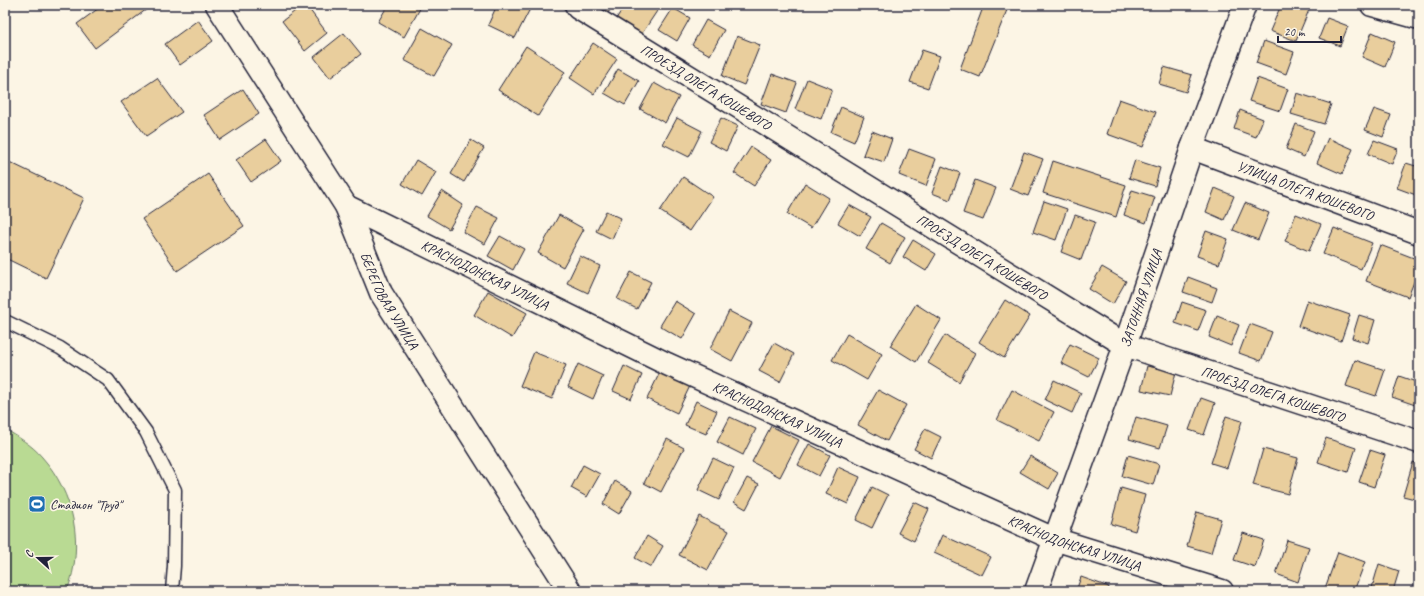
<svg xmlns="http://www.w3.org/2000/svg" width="1424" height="596" viewBox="0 0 1424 596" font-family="Caveat,sans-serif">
<rect width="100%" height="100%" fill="#fcf5e5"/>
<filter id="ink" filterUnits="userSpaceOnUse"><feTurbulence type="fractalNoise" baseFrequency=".025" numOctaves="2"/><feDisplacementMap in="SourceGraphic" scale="8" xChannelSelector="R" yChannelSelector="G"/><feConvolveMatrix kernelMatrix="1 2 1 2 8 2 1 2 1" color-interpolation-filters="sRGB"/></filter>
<g filter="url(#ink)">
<path fill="#b9da93" stroke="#6e7e67" d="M5,429C18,437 32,445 42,457C74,493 85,545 67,591H5Z"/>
<g fill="#e9ce9d" stroke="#22223b">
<path d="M103,5H144L147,9L95,48L77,24Z"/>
<path d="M303,5H306L327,33L305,51L282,21Z"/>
<path d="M388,5H422L404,37L378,22Z"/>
<path d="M497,5H532L515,38L488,25Z"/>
<path d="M595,5H613L608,13Z"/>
<path d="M625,5H661L639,38L614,22Z"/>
<path d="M984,5H1009L980,77L960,69Z"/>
<path d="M1281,5H1296L1309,10L1296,41L1270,31Z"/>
<path d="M673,8L690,18L677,41L659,30Z"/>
<path d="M1327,18L1348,26L1340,46L1319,38Z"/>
<path d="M198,20L213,41L180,65L165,44Z"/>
<path d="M706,20L724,30L710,55L692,45Z"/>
<path d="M422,28L452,45L434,76L404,60Z"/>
<path d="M1372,32L1395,42L1385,67L1362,57Z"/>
<path d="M344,33L361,54L330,78L314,57Z"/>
<path d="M737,36L760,45L744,85L722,76Z"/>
<path d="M1264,41L1294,52L1286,74L1256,63Z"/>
<path d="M593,43L617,59L594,94L570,78Z"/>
<path d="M526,46L565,72L538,116L498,90Z"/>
<path d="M922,50L940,56L928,88L910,82Z"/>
<path d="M1164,67L1192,75L1186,92L1159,84Z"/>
<path d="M618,69L639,81L625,105L604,93Z"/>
<path d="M772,74L797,83L786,113L761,104Z"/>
<path d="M157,78L182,112L146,136L121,102Z"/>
<path d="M1257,78L1288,89L1280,111L1249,101Z"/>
<path d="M807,79L832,89L821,119L795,109Z"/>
<path d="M654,83L679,97L665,123L640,109Z"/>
<path d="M243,89L259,114L220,140L204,115Z"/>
<path d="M1297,93L1331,104L1324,124L1291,114Z"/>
<path d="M1119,99L1156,112L1143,147L1107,134Z"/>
<path d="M841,107L864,117L854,142L831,132Z"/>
<path d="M1374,109L1391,115L1383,137L1365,130Z"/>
<path d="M1240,110L1263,119L1256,137L1234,129Z"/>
<path d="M677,118L702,131L689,157L663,144Z"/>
<path d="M721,118L738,126L726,151L709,142Z"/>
<path d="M1296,124L1314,131L1304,157L1286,149Z"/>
<path d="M872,131L892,139L884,162L863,155Z"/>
<path d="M1328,138L1353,149L1342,174L1317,163Z"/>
<path d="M266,139L281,161L251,182L236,160Z"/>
<path d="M471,140L484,148L464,182L451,174Z"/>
<path d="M1374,140L1398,149L1392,164L1368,154Z"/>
<path d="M751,147L771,160L754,186L734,173Z"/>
<path d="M909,149L936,159L926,186L899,175Z"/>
<path d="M1024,152L1043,159L1028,196L1010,189Z"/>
<path d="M5,160L84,198L46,278L5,258Z"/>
<path d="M416,160L436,172L422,196L402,184Z"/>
<path d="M1135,160L1160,168L1155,186L1129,178Z"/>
<path d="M1053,161L1126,185L1116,217L1043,193Z"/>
<path d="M1406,163L1419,167V188L1416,195L1397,188Z"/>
<path d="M942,166L960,173L950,200L932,193Z"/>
<path d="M208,174L244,226L177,271L142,219Z"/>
<path d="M683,177L713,197L690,231L660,211Z"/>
<path d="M975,180L996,188L983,220L963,213Z"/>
<path d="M805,183L829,198L811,228L787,214Z"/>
<path d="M1215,188L1234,196L1224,220L1206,212Z"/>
<path d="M1132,190L1155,197L1146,223L1124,215Z"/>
<path d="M442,191L463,205L449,229L427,216Z"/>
<path d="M1044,201L1067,209L1056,240L1033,232Z"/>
<path d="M1245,203L1269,213L1258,240L1233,230Z"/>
<path d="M849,205L871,217L860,236L838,223Z"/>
<path d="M477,207L499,218L485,244L463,232Z"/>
<path d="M606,211L621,218L612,239L596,231Z"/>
<path d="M1296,214L1321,224L1309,251L1285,241Z"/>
<path d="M559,215L584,229L563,267L538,253Z"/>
<path d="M1075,215L1095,222L1081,260L1061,252Z"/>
<path d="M881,223L905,237L890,263L866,249Z"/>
<path d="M1334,228L1372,243L1361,269L1323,254Z"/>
<path d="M1206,231L1228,239L1219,264L1197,256Z"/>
<path d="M500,236L524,249L513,270L488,256Z"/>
<path d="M913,240L936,254L926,271L903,257Z"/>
<path d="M1380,245L1419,260V269L1408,297L1366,281Z"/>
<path d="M580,256L600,266L588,293L567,283Z"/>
<path d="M1102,267L1126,281L1113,304L1089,289Z"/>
<path d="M631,272L651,282L637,309L617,299Z"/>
<path d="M1188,277L1217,288L1212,302L1183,292Z"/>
<path d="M488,291L527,313L512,338L474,315Z"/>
<path d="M1005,300L1030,316L1004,358L979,342Z"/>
<path d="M1307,300L1350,315L1341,341L1298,326Z"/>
<path d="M675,301L696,314L682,339L660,326Z"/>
<path d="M1182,302L1206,310L1198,331L1175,323Z"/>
<path d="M916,304L941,320L916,362L890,346Z"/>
<path d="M729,311L752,323L732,361L710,349Z"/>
<path d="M1359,315L1375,320L1368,343L1352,338Z"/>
<path d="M1217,316L1239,325L1231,346L1209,337Z"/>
<path d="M1250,324L1272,332L1261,361L1239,353Z"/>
<path d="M847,334L882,354L867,380L832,360Z"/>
<path d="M945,335L975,353L959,382L928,363Z"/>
<path d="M774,343L794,354L780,382L759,371Z"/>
<path d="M1070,344L1099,358L1089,377L1061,363Z"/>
<path d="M534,352L566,365L552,399L520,386Z"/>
<path d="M1355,360L1385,370L1376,396L1346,386Z"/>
<path d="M578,364L603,376L593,399L568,387Z"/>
<path d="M624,366L642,375L631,399L613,391Z"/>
<path d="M1147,366L1176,372L1170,396L1141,390Z"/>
<path d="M660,372L690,386L677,413L647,399Z"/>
<path d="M1399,376L1419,383V402L1418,406L1392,397Z"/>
<path d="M1054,380L1081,393L1072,413L1045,400Z"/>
<path d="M878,390L906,405L887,441L858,425Z"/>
<path d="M1012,390L1054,412L1039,441L997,420Z"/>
<path d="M1201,398L1215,403L1204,435L1189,430Z"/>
<path d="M696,401L717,411L706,434L685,425Z"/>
<path d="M1226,416L1242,421L1227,468L1211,463Z"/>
<path d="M730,417L756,429L743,455L717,442Z"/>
<path d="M1136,417L1167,426L1160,448L1129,439Z"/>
<path d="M771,426L799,440L780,477L752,462Z"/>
<path d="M925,429L941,437L931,458L914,449Z"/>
<path d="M1326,438L1356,448L1348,472L1318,462Z"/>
<path d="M667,439L684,448L661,492L644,483Z"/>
<path d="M809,444L830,455L819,476L798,465Z"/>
<path d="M1263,449L1298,458L1288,494L1253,485Z"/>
<path d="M1370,450L1385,455L1374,487L1359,482Z"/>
<path d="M1128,455L1159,464L1153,485L1122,476Z"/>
<path d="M1030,456L1058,473L1049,489L1020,472Z"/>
<path d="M713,458L734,468L719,500L698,490Z"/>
<path d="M1413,462L1419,464V500L1403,496Z"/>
<path d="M583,465L600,474L587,497L571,488Z"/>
<path d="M838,467L860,477L848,504L826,494Z"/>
<path d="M747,478L759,484L746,509L734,502Z"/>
<path d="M615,481L632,491L619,514L603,504Z"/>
<path d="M872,487L888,495L872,528L856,520Z"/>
<path d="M1121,488L1145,495L1135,531L1111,524Z"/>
<path d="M914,502L929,509L914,541L898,533Z"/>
<path d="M1197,512L1221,519L1211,553L1187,546Z"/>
<path d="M699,516L729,531L708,570L679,555Z"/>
<path d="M1243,533L1264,540L1255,567L1234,560Z"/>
<path d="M942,535L991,557L982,575L934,553Z"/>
<path d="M647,536L663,546L651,567L635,558Z"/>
<path d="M1287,540L1309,547L1298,582L1276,574Z"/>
<path d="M1338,552L1365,562L1354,591H1324Z"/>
<path d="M1379,564L1399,571L1393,591H1371Z"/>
<path d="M1081,577L1109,587L1108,591H1076Z"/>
</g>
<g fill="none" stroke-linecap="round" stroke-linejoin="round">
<g stroke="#22223b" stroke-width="15">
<path id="service" d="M5,321L60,348L108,380L146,432L175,490L174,566L172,591"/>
</g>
<g stroke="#22223b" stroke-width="25">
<g id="minor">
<path id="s1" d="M217,5L346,206L381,293L570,591"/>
<path id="s2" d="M576,5L578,8L1125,345L1419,442"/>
<path d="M1372,5L1419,18"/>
<path id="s3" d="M1192,148L1419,233"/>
<path id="s4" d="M346,206L667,364L1054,539L1222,591"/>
<path id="s5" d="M1036,591L1125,345L1192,148L1245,5"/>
</g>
</g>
<use href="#service" stroke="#fcf5e5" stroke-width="12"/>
<use href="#minor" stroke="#fcf5e5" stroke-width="22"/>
</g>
</g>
<defs>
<g id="stadium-square" transform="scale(0.9)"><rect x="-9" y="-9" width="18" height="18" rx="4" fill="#1f6fb2" stroke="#fcf5e5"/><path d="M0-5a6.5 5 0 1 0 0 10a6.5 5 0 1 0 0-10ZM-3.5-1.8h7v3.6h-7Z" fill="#fff"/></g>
</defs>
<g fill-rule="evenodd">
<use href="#stadium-square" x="37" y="504"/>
</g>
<g text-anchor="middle" stroke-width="3.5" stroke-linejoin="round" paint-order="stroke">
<g font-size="14" fill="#22223b" stroke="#fcf5e5">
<text dy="5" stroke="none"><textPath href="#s2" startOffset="154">ПРОЕЗД ОЛЕГА КОШЕВОГО</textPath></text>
<text dy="5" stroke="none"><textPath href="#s3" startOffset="121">УЛИЦА ОЛЕГА КОШЕВОГО</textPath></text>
<text dy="5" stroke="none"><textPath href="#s2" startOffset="478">ПРОЕЗД ОЛЕГА КОШЕВОГО</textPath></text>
<text dy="5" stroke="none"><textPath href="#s4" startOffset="155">КРАСНОДОНСКАЯ УЛИЦА</textPath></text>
<text dy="5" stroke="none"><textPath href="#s5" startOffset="311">ЗАТОННАЯ УЛИЦА</textPath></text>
<text dy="5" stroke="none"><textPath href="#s1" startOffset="343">БЕРЕГОВАЯ УЛИЦА</textPath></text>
<text dy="5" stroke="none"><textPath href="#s2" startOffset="802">ПРОЕЗД ОЛЕГА КОШЕВОГО</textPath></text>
<text dy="5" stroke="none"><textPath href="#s4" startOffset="479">КРАСНОДОНСКАЯ УЛИЦА</textPath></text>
<text dy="5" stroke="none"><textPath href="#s4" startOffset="803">КРАСНОДОНСКАЯ УЛИЦА</textPath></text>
</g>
<g font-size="14" fill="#22223b" stroke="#fcf5e5" text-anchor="start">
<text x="50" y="509">Стадион "Труд"</text>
</g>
</g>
<rect width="1424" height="596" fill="none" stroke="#fcf5e5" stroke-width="20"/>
<rect x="10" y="10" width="1404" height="576" fill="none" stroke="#22223b" stroke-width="1.5" filter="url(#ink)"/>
<g transform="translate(38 558) rotate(291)" stroke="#fcf5e5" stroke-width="3" paint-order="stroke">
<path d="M0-3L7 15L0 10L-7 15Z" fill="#22223b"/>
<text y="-6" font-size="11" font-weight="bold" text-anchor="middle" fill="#22223b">С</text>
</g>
<path d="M1278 36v6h63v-6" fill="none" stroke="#22223b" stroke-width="2"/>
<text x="1284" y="36" font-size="12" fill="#22223b" stroke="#fcf5e5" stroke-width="3" paint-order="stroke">20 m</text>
</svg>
